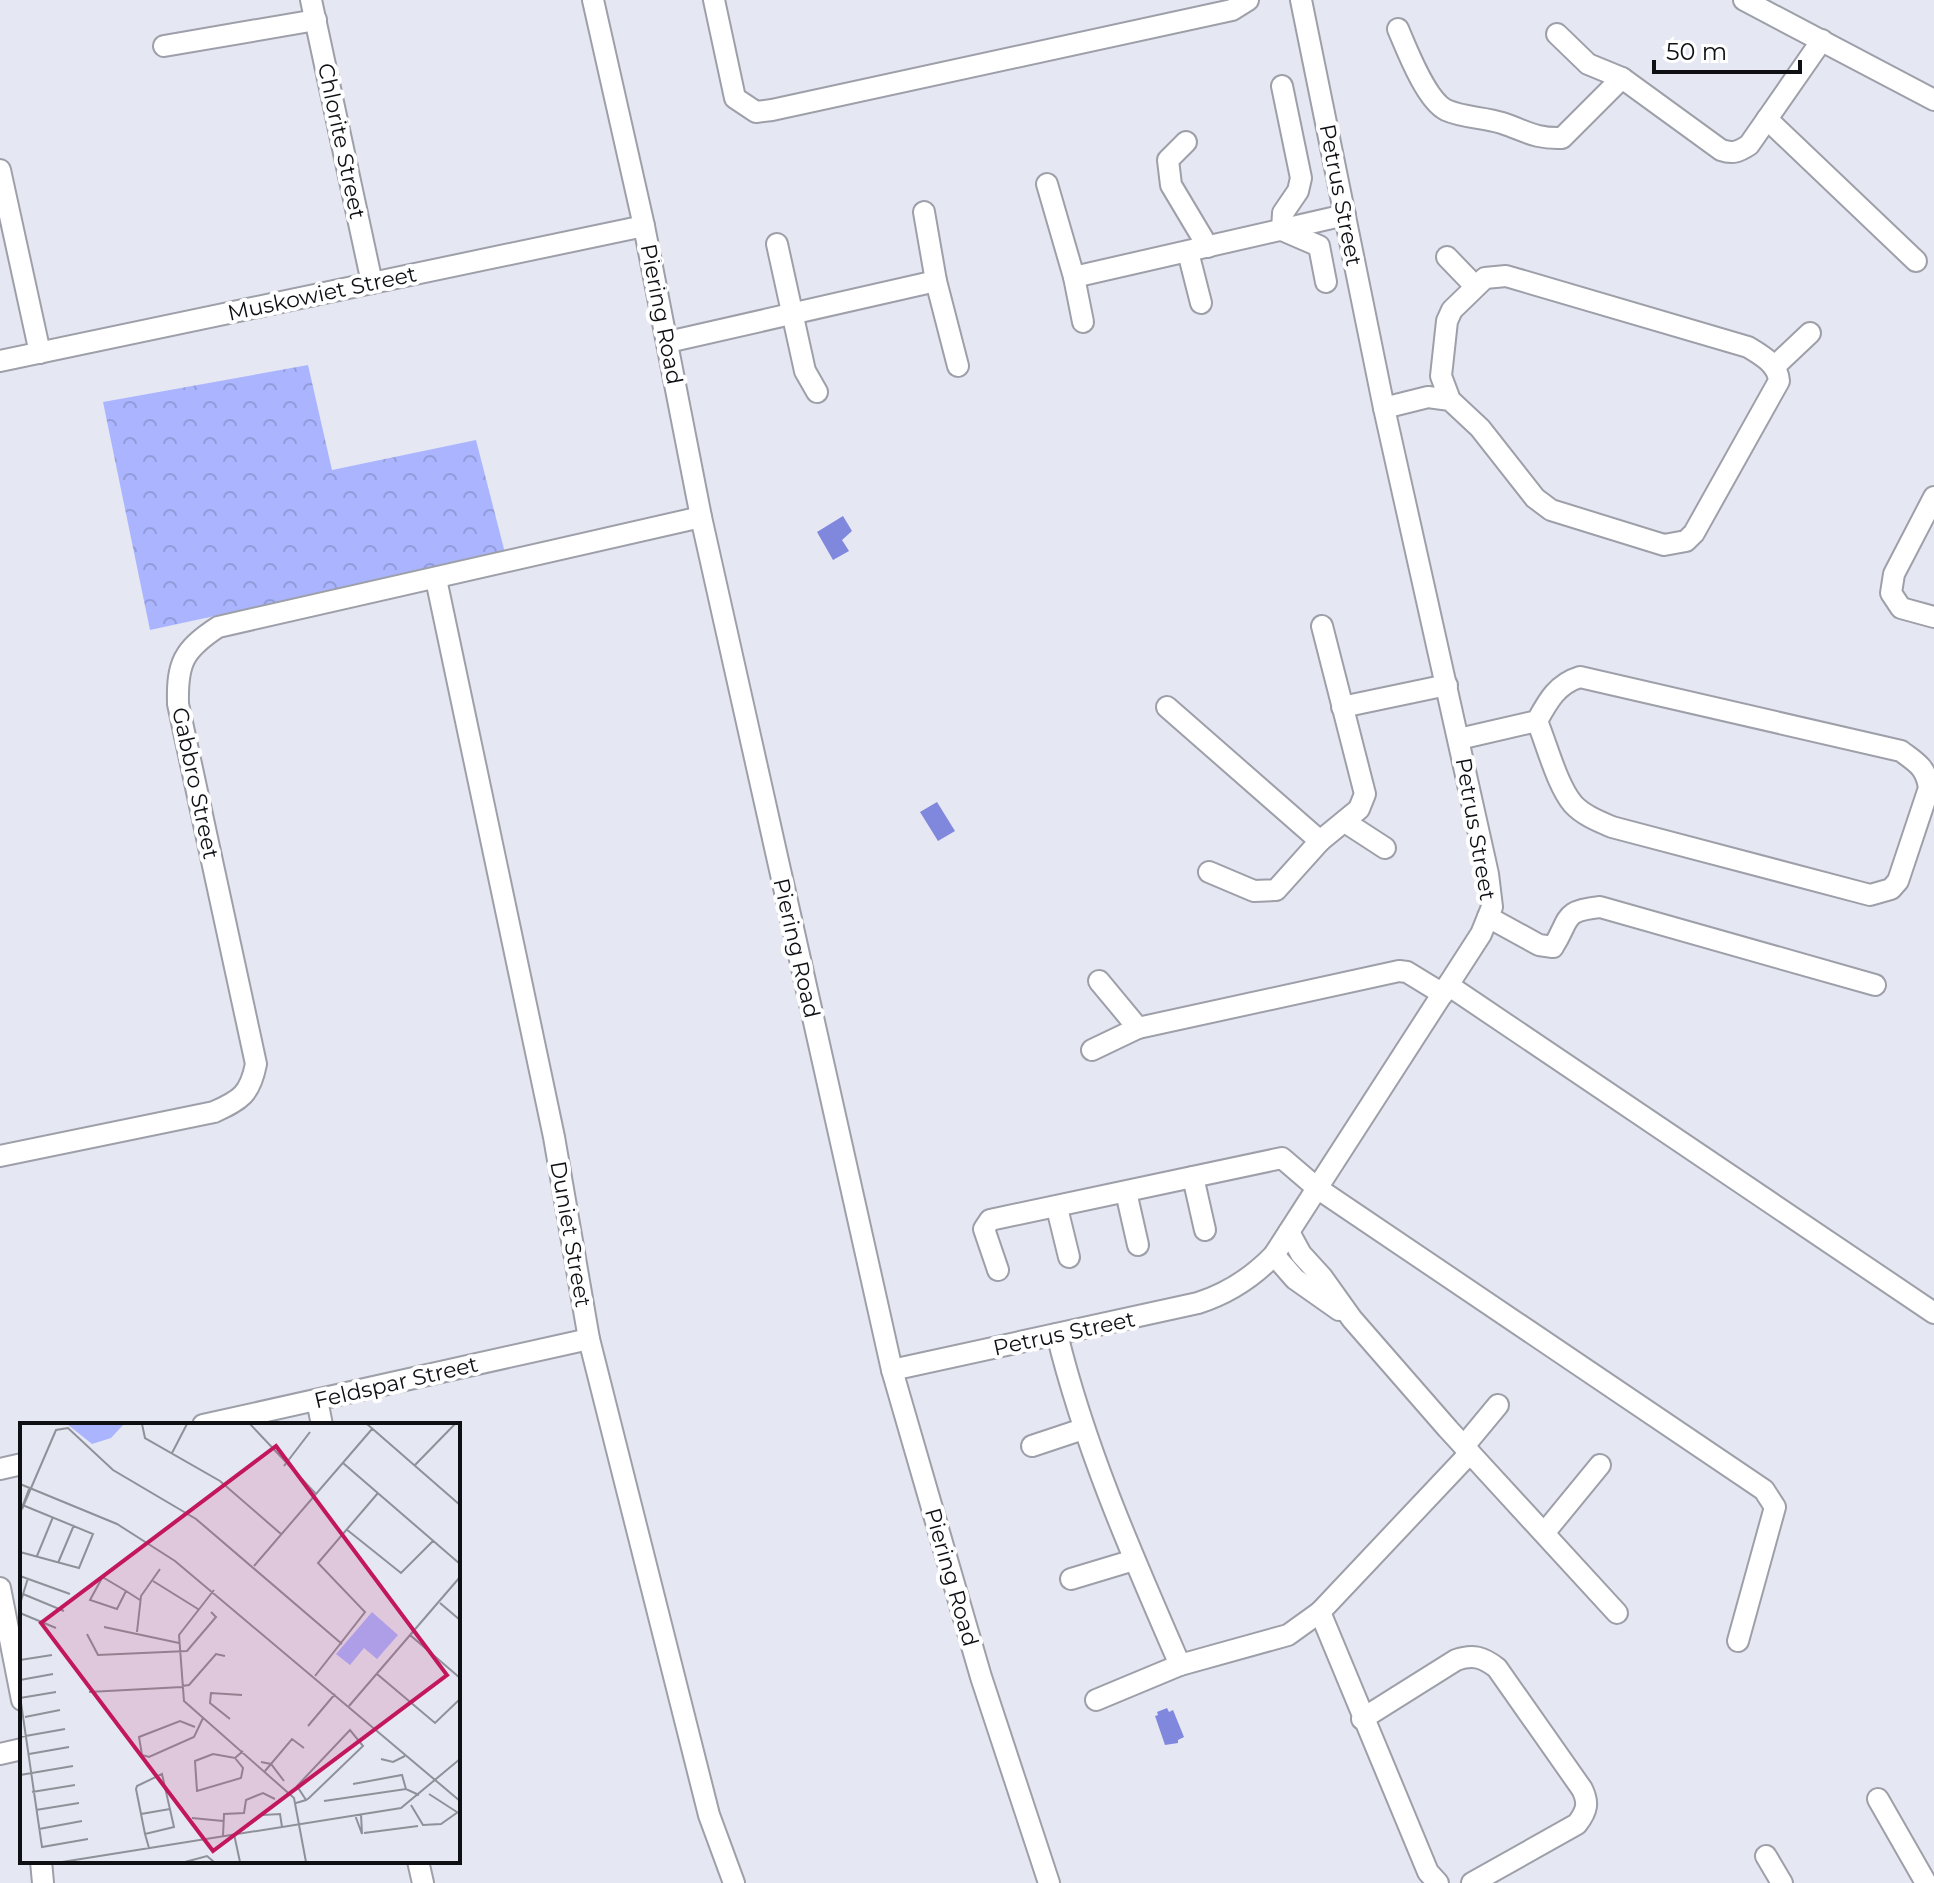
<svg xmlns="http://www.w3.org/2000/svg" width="1934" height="1883" viewBox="0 0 1934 1883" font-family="Montserrat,sans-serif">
<defs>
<pattern id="park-crowns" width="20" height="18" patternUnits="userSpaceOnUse" patternTransform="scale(2)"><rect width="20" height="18" fill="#abb5ff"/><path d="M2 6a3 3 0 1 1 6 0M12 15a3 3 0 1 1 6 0" fill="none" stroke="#929bda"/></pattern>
</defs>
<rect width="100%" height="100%" fill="#e5e7f2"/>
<path fill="url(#park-crowns)" d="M308,365L332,470L476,440L505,553L150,630L103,402Z"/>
<g fill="#8088de">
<path d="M843,516L852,531L842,540L849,551L833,560L817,532Z"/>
<path d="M937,802L955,831L938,841L920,812Z"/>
<path d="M1167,1708L1169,1712L1173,1710L1184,1737L1178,1740V1743L1165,1745L1155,1716L1158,1715L1157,1712Z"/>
</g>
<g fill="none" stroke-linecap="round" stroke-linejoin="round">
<g stroke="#9d9fa9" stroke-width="24">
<g id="minor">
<path d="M311,0L372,283"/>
<path d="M593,0L644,226L701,517L892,1370L981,1677L1049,1883"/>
<path d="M714,0L735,98L756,112L772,110L1232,10L1248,0"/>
<path d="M1744,0L1934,100"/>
<path d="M1398,29C1407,50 1426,100 1446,110C1464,118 1484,117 1502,123C1526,131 1535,139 1562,138L1622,78L1721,150C1733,154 1738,152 1749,145L1822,40"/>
<path d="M1557,34L1588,64L1622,78"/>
<path d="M164,46L316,20"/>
<path d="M1282,86L1301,178L1298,191L1283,213L1282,230L1319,246L1326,282"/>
<path d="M1767,119L1916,261"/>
<path d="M1186,142L1168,160L1171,185L1208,247"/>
<path d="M0,170L40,353"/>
<path d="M1047,184L1074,277L1345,215"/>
<path d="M924,212L936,281L958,366"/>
<path d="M777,244L805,371L817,392"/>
<path d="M1188,252L1201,303"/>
<path d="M1447,257L1475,286"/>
<path d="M1074,277L1083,322"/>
<path d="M668,342L936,281"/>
<path d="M0,361L644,226"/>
<path d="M1774,367L1810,333"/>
<path d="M1384,408L1428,397L1450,400L1480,428L1535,498L1551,510L1664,545L1686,541L1694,533L1779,381C1778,364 1761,355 1748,347L1506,276L1485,278L1452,310L1447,321L1441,376L1450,400"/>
<path d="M1934,497L1894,574L1891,593L1901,608L1934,617"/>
<path d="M436,579L554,1137L589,1339L709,1815L734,1883"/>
<path d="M1167,707L1320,841L1359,809L1365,794L1322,626"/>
<path d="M1342,707L1447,685"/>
<path d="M1459,739L1537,721C1548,701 1557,684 1580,677L1901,751C1917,763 1926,767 1929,788L1898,881L1891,889L1870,895L1612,827C1598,821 1583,815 1573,804C1557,785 1547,745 1537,721"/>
<path d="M1345,822L1385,848"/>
<path d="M1209,872L1254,891L1276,890L1320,841"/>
<path d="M1488,917L1539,945L1553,947C1571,919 1561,911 1600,907L1875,985"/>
<path d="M1099,981L1138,1028L1399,971L1407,972L1443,994"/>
<path d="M1448,985L1934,1313"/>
<path d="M1092,1050L1138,1028"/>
<path d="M0,1156L214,1112C241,1100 250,1094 256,1064L178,704C177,663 183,650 218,627L701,517"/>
<path d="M1193,1177L1205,1230"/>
<path d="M1126,1192L1138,1245"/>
<path d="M1057,1208L1069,1257"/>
<path d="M1289,1232L1301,1254L1322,1277L1352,1319L1448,1429L1617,1613"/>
<path d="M1274,1255L1295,1279L1339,1310"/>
<path d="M998,1270L984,1229L990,1220L1282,1158L1317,1188L1764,1490L1775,1507L1738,1641"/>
<path d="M1057,1334C1085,1449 1133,1557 1180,1665"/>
<path d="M892,1370L1198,1303C1229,1293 1252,1278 1274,1255L1481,934L1492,907L1488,874L1384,408L1301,0"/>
<path d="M317,1400L322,1425"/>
<path d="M203,1425L589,1339"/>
<path d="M1032,1446L1083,1429"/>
<path d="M1464,1446L1498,1405"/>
<path d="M0,1469L22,1464"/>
<path d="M1545,1532L1600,1465"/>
<path d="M1071,1579L1134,1560"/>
<path d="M0,1588L22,1700"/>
<path d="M1320,1612L1428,1872L1438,1883"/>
<path d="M1096,1700L1180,1665L1288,1635L1320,1612L1470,1453"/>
<path d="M1362,1719L1456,1660C1473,1654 1483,1657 1497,1668L1582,1789C1589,1803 1587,1811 1577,1824L1472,1883"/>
<path d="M0,1754L22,1749"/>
<path d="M1878,1799L1926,1883"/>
<path d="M1766,1856L1782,1883"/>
<path d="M41,1861L43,1883"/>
<path d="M418,1861L423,1883"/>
</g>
</g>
<use href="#minor" stroke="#fff" stroke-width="20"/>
</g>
<g text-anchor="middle" stroke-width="8" stroke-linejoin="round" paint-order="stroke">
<g font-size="22" fill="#0f1014" stroke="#fff">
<text transform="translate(342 141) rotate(78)" y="8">Chlorite Street</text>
<text transform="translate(1341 195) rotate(79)" y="8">Petrus Street</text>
<text transform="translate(322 293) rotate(-12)" y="8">Muskowiet Street</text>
<text transform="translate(662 314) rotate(79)" y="8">Piering Road</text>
<text transform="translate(196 783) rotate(78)" y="8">Gabbro Street</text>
<text transform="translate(1476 829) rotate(80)" y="8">Petrus Street</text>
<text transform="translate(797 948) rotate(77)" y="8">Piering Road</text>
<text transform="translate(571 1234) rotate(80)" y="8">Duniet Street</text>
<text transform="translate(1064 1333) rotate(-12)" y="8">Petrus Street</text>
<text transform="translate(396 1382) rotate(-13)" y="8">Feldspar Street</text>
<text transform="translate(952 1577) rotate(74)" y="8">Piering Road</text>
</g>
</g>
<g transform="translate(20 1423)">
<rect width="440" height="440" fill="#e5e7f2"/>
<path d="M47,1H104L91,15L72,21ZM352,189L378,212L357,236L344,225L330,242L316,231Z" fill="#abb5ff"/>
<path fill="none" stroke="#8f9199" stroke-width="2" d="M122,1L125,15L200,58L261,111M230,1L296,71M347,1L440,82M152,30L167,1M323,40L440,141M395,42L435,1M264,43L290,9M0,61L97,101L155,138L440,378M0,81L73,111L59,145L0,129M2,86L36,7L48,5L93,47L176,96L322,221M0,90L9,66M326,106L381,150L413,118M17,133L33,94M38,140L54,102M234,143L352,6M0,153L50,171M133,158L178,186M194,167L159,212L164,278L274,375L286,439M106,168L97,186L70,177L82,155H84L106,168L120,177M3,171L44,188M420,180L440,197M0,181L8,155M0,190L36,205M84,204L159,220M117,209L121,173L140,146M67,211L78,232L167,228L196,194L191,189M390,212L440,255M0,237L32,232M357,251L415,300L440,276M295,253L345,189L298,140L358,70M0,257L33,251M162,263L169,262L196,231L205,233M69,269L162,264M0,273L22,424L68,416M0,275L36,269M329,283L440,154M5,294L40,287M210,296L190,280L191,270L222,272M288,303L315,271M0,314L45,306M9,331L49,324M122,332L119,314L160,298L175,304M122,332L129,334L174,314L183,295M215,335L223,345L221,355L177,368L175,338L193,331L215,335L223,328M361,336L373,339L385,333M241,339L251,341L264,358M245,348L272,316L284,325M0,352L53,343M333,361L382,352L386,366M12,369L55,362M409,371L440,391M304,378L386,366L399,372M276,380L286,377L289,375L343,323L330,307L277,363L286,377M391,382L403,402L421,401L438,389M16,387L59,380M121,391L150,386M243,392L260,391L262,404M335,392L342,411L341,391M172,395L203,398M19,406L62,398M344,410L398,403M125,411L154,404L142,351L117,363L116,366L125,411L129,425M214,411L220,439M203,413L204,391L224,390L226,377L243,370L255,376M42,439L381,385L440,336M165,439L187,433L194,439"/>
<path fill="#c2185b" fill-opacity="0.15" stroke="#c2185b" stroke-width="4" d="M256,23L427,252L193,428L21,200Z"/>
<rect width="440" height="440" fill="none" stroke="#0f1014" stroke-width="4"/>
</g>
<path d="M1654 60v12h146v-12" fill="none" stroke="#0f1014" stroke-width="4"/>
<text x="1666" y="60" font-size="24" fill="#0f1014" stroke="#ffffff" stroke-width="6" paint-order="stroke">50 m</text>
</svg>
